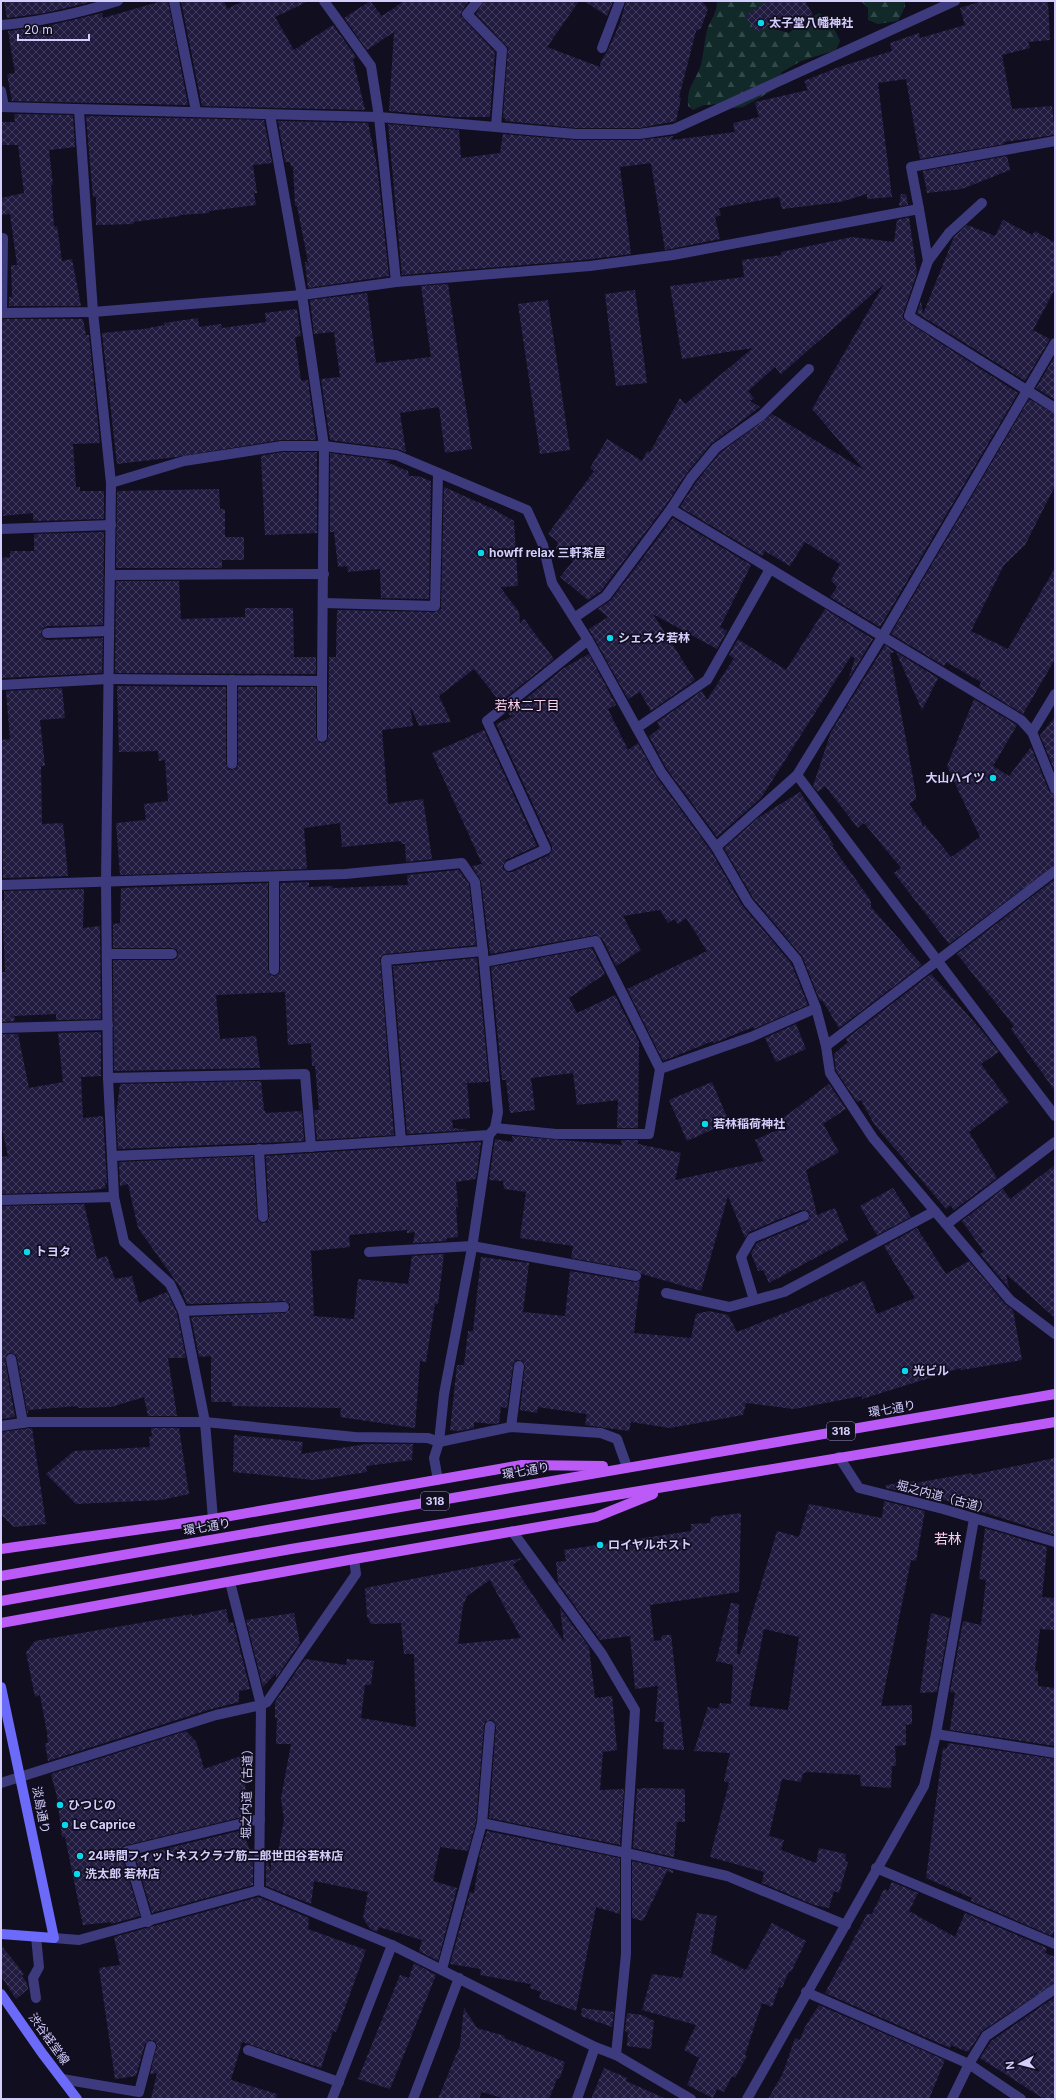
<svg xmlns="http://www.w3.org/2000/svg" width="1056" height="2100" viewBox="0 0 1056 2100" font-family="Inter,'Noto Sans JP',sans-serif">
<defs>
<pattern id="forest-firs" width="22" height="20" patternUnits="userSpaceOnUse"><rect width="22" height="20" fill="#112a29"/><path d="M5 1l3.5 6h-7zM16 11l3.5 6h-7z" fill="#334849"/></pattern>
<pattern id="building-cross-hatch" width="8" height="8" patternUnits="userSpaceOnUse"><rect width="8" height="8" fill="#221b40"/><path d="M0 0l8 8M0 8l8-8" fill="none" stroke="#413b5c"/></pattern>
</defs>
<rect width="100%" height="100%" fill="#110e20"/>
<g fill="url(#forest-firs)">
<path d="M717,1H769L765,11L774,29L789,33L798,25L819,13C830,21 835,29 840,41L836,50L801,61L782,72L775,89L743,107L734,108L719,104L704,105L693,110L688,106C687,84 696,82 701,64C704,53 704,42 707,30C711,19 717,13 717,1Z"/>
<path d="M861,1H905V7L898,21L878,24L868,20V8Z"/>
</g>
<g fill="url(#building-cross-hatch)" fill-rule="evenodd">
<path d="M4,1H95L45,13L7,18Z"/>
<path d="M162,1H168L188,105L12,101L7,74L15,73L8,31L47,26L102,13L103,18Z"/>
<path d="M181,1H224L227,9L243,1H309L275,17L294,50L333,25L356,57L353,59L365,110L202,106Z"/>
<path d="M370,1L382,16L404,1H469L462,10L461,16L495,52L490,117H458L389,111L394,32L367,50L344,18Z"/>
<path d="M484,1H579L547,47L600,67L601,61L608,50L620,23L626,1H702L708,9L701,28L696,31L679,97L681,98L676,121L639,128H576L505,121V118H503L508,48L476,14Z"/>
<path d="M584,1H613L607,16Z"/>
<path d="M768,1H805L813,15L792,30L783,16L757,33L745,16Z"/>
<path d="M982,1H1048L1050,40L1028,42L1030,48L1002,55L1012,109L1052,106L1055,135L1004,142V144L920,159L906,79L878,83L892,197L867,199V194L840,202L782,209L779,197L719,208L721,215L715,217L720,239L665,250L651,163L620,167L631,254L583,260L402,275L388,124L459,130L461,158L500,153L503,134L575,140H639L673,136L672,140L735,132L733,123L759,117L755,102L808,90L804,81L839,67L892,51L890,43L919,33L920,38L965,25L960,8Z"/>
<path d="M14,114L73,115L75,147L49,150L53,185H51L54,227L57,226L62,261L72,259L81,306H9V297H12L11,265H17L10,214L1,215V198L24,193L18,145H1V122H15Z"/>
<path d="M86,116L264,120L272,163L253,165L257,193H254L256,205L209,211V213L180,215V216L133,222L134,224L96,225V197H93Z"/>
<path d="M278,121L368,123L377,165L389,276L308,288L305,262H308L297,206H295L293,166L291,167L290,162H285Z"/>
<path d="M1007,156L1010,170L962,189L927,193L923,171Z"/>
<path d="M901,194H906L908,205L899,206Z"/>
<path d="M909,217L917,273L903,314V319L1018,393L880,627L830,597L837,587L831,580L840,564L805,542L790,566L765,551L762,556L680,507L696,482L720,453L772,414L864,470L812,409L884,284L781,374L775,367L748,391L754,398L750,401L760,407L711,444L686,474L666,505L601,591L588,600L560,577L573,561L556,548L558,542L548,534L594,471L590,468L607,439L642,461L647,451L650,452L680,398L685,404L753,348L682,359L670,286L744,277L742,260L782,255L781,252L852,237L894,242L897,220Z"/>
<path d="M1003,220L1032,235L1035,231L1055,243V289L1033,330L1050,339L1025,381L917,313L921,301L923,314L954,237L967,225L995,236Z"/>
<path d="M448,284L472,449L445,453L439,407L400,413L406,452L397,449L330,440L321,379L340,377L334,332L314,334L310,300L367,293L376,363L431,357L421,286Z"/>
<path d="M635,290L647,383L616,386L605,294Z"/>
<path d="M548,300L570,450L540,454L518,304Z"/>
<path d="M297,309L301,336L295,337L301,381L308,380L316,440H281L176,457L117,464L102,333L143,329L165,325L164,323L198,318L199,327L221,324L222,328L266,322L265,313Z"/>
<path d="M1,319H83L86,335H89L100,443L73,444L76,487H80V491H104V519L33,521V513L3,516L1,494Z"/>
<path d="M1055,356V400L1036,388Z"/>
<path d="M1029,399L1055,414V486L1025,545L1004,565L971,631L1008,649L1055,568V659L1023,714L979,687L981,682L946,662L944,666L891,634Z"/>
<path d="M282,452H317V533L265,535L261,456Z"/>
<path d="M330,453L391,461L386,462L408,471L409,476H418L431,481L429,599L381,598L380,569L348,572L347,566L338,567L334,532H330Z"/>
<path d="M444,487L491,508L514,521L518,586L500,587L519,612L520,624L524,619L554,659L500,702L474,669L439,696L451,722L419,726L410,706L413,726L382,730L388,804L423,799L432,859L406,862L405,844H402L401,841L342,847L340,823L304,828L307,869L120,875L116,823L146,820L144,804L168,801L165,760L159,761L158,751L119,752L117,686L226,687V764L229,770L236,769L238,764V687H316V737L319,743L326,742L328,737L329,657H336L337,610L435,612L441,609Z"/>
<path d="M219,489L220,509H225V537H244V560H222V568H116L117,491Z"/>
<path d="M673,518L751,565L720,627L727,631L717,649L653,614L695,680L651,711L640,692L628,699L589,629L608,617L598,609L611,600Z"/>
<path d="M104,532L103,625L47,626L43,628L41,633L42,637L47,640L103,638L102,673L1,678V558L10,557V551H34V534Z"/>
<path d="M116,581H179L181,619L245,617V608H293L294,657H316V674L115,673Z"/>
<path d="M825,609L873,639L848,680L855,658L851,656L761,798L717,837L666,768L649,736L660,728L657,722L702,691L707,700L734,658L729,655L738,639L786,670Z"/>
<path d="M885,645L895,652L890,653L916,794V799L909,804L921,820L923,828L924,824L951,857L980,837L947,766L974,699L1017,725L993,766L1009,776L1031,747L1049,791L1055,795V865L949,944L894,873L901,868L864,823L858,828L825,786L818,792L813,786L831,732Z"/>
<path d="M896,652L938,678L922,710Z"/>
<path d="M589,654L616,705L608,709L628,750L638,743L656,776L711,851L742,905L791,963L808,1005L754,1029L753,1027L714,1043L713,1041L663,1061L627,989L707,951L686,918L678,924L674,919L668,923L660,910L623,916L641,950L616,966L602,938L595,935L490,954L481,881L472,866L482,864L432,753L484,730L537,846L506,860L503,865V869L508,872H512L549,855L552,850V846L496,724L516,715L510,716L508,713L564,668Z"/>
<path d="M62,688L65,718L40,720L45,766H41L42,824L63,823L68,876L3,878L1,740L10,739L6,691Z"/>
<path d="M1055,717V772L1040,735Z"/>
<path d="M800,792L834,845L832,846L871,901V907L922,965L839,1028L822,1000L820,1001L802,956L753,898L724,848L758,818Z"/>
<path d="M459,870L469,884L476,945L385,954L380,958L394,1135L317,1140L314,1110H319L315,1066H312L311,1043L288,1045L285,992L216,995L220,1039L256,1036L260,1068L114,1071L113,960H172L176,959L178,954L177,950L172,948H113V924L120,923L121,888L268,883V970L270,975L274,976L279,974L280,970V883L309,882V887L332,886L333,888L408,885L407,875Z"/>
<path d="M1055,879V1091L1011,1029L1014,1026L957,954Z"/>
<path d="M84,889L83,928L100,926L101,1019L56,1020V1014L14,1016L15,1021L1,1022V972H5L2,901H4V891Z"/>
<path d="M592,948L605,974L569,998L577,1013L615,995L639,1042L638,1128H617L618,1100L577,1105L573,1073L531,1078L535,1110L510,1113L506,1080H502L491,967Z"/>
<path d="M477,958L489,1082L467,1083L470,1118L452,1120L453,1128L468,1130L407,1134L393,966Z"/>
<path d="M931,974L982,1031L999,1052L981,1064L1009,1102L969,1132L997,1178L954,1210L950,1205L946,1209L874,1124L861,1100L857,1102L836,1071L834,1054L848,1042L846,1039Z"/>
<path d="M796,1024L806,1049L776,1062L765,1038Z"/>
<path d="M101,1032V1076L81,1077L83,1118L103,1116L107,1184L104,1181L106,1188L87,1191L1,1194V1157L8,1156L1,1124V1034H18L29,1088L63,1082L58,1033Z"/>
<path d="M261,1081L264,1110L266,1113L302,1111L304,1141L118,1149L116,1115L120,1084Z"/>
<path d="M712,1082L729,1122L687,1141L669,1100Z"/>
<path d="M829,1084L846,1109L823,1124L839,1152L806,1170L817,1215L835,1208L848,1240L769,1283L763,1270L758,1271L751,1253L757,1243L807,1222L810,1216L808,1211L801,1210L749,1232L745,1238L728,1196L701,1291L642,1274L637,1270L571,1258L573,1246L520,1238L526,1192L504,1189L503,1181L489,1180L495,1139L513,1142L512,1136L622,1145L621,1140H638V1144L681,1153L675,1180L764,1161L755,1140L788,1125L783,1118Z"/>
<path d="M481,1142L476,1179L456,1182L458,1207H456L458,1237L447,1238L446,1241L413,1243L415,1232L407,1233V1230L349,1235L350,1247L311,1251L314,1316L354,1319L358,1279L408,1284L412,1256L444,1254L438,1304H435L426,1362L420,1361L415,1428L340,1417L341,1408L232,1406V1402H211V1356L199,1357L191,1317L284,1313L290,1310V1304L284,1301L187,1304L180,1287L138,1228L128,1184L120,1186L119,1162L253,1156L257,1217L258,1221L263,1223L267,1222L269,1217L266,1156Z"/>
<path d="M1055,1165V1318L1006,1274L1009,1288L980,1254L984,1252L962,1221L1003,1189L1010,1199Z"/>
<path d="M893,1188L911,1217L877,1235L860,1206Z"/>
<path d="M84,1204L97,1259L107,1256L115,1279L132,1276L139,1303L167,1292L177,1313L186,1358H168L177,1416H148L144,1397L111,1407L78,1408V1406L28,1410V1416L17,1358L16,1355L10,1353L7,1354L5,1360L15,1417L1,1419V1206Z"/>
<path d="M917,1228L946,1274L969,1261L1005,1304L1013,1310L1022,1360L961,1370V1368L862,1399V1396L794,1409L746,1403L743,1415L670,1428L631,1422L629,1431L585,1425L587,1414L538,1407L537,1413L520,1410L525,1366L523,1361L519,1360H516L513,1365L507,1408L501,1407L499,1423L492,1424L474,1422V1428L459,1431L450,1430L457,1365H464L468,1331H473L481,1257L529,1263L523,1312L565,1316L570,1271L635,1282L640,1281L634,1333L691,1338L696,1314L709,1311L728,1315L737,1332L864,1281L877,1314L915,1298L884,1246Z"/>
<path d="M32,1428L46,1524L14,1527L1,1515V1432Z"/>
<path d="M151,1428H179L189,1494L161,1500L76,1504L46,1474L74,1451L150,1447L149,1437L152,1436Z"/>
<path d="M234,1435L303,1442L301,1454L367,1444H413L412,1460L366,1466L367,1472L314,1480L233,1472Z"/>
<path d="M1055,1458V1535L948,1501L886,1488V1485L916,1481L915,1483L972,1473V1475Z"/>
<path d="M884,1501L925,1511L916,1561L911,1560L881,1706L912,1705V1724L906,1725V1745L895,1746L896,1766H892L891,1788L861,1786L860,1775L808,1772L803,1773L801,1782L782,1779L769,1836L784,1840L781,1850L816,1863L819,1848L846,1854L845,1861L848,1862L839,1893L834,1891L829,1908L814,1905L762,1883L764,1872L710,1857L729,1783L724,1781L730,1753L694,1751L708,1707L718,1709L720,1703L731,1704L733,1665L716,1661L731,1603L739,1604L737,1654H740L777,1531L799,1537L809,1504L882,1518ZM764,1629L799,1637L788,1710L749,1706Z"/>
<path d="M741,1513L739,1592L650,1605L654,1641L661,1640L662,1635H671L684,1750L663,1749L664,1722H655L658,1686L635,1689L630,1636L600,1640L558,1583L556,1562L566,1561L564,1550L691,1531V1524L710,1523L711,1517Z"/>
<path d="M985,1528L1047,1547L1042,1597L1055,1598V1630L1040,1629L1035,1671H1038V1686L1055,1688V1746L950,1730L955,1692H950L963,1621L981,1625L986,1580L979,1579Z"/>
<path d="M522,1558L513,1565L564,1642L560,1608L589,1647L595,1698L612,1696L617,1750L603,1752L600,1790L624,1789L620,1845L489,1818L496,1727L494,1721L490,1720L485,1722L484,1725L476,1822L468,1851L440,1847L433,1881L457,1888L438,1961L419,1951L422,1940L379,1927L377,1932L370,1929L363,1918L368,1892L314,1881L311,1904L266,1886V1854L271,1873V1852L278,1853L284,1819L281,1798L291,1744H276L277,1718H275V1702L305,1659L346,1665L347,1659L374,1661L371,1685H365L361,1718L416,1727L414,1654H404L401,1623L371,1624L367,1616L365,1588ZM490,1580L521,1638L458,1644L463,1606L467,1596Z"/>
<path d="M226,1609L229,1623L233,1622L250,1689L239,1691V1702L208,1710L48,1761L45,1743H48L47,1733L40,1695L35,1697L26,1652L35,1641L192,1614V1616Z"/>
<path d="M294,1613L300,1643L276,1678V1673L263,1687L246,1620Z"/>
<path d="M931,1613L950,1618L937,1692L920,1693Z"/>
<path d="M186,1731L196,1741L204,1769L241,1756L244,1767L247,1811L242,1817L123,1846L121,1853L140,1916L111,1924V1922L83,1925L65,1837H62L57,1797L51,1774Z"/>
<path d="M948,1743L1055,1759V1927L1052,1936L971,1901L972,1898L926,1878L943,1748L947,1749Z"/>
<path d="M645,1788L685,1789V1822H677L674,1857L633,1848L637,1789Z"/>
<path d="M243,1830L249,1849H253V1885L152,1913L135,1856Z"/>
<path d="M487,1831L620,1858V1914L596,1907L576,2011L539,1998L541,1992L530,1988L531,1984L480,1975L481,1969L450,1964L470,1892L474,1893L480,1853Z"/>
<path d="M632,1861L673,1870V1873L667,1871L643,1921L632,1918Z"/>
<path d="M892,1882L918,1893L909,1911L955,1937L965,1913L1047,1948L1045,1953L1055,1957V1983L982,2031L968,2052L951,2045L950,2048L825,1993L867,1914H872L884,1889L888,1891Z"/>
<path d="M259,1897L309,1918L308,1929L366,1950L336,2032L333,2031L321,2068L242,2042L231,2080L277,2094L276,2099H151L157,2073L150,2074L157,2045L155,2041L150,2040L145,2044L136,2076L115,2079L99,1968L120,1965L114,1937Z"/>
<path d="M697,1913L717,1916L711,1953L746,1970L772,1923L806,1941L791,1972L789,1971L782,1988L779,1987L772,2007L762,2003L745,2055L747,2056L735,2078L732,2076L724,2092L717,2089L713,2098L687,2085L699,2058L684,2050L696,2025L642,2010L652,1974L682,1978Z"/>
<path d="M1,1945L24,1974L22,1976L27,1983L28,1989L16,1999L1,1976Z"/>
<path d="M414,1963L436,1975L390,2089L358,2079L400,1975L409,1978Z"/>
<path d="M1055,1997V2099H1044L980,2058L991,2041Z"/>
<path d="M819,2005L945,2060L929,2099H768L783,2073L795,2038L800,2040L805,2027Z"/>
<path d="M464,2008L477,2028L505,2036L504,2038L565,2062L560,2078L557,2079L549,2099H505L482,2092L479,2099H438L460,2045Z"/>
<path d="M582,2008L614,2012L612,2027L581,2016Z"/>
<path d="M627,2013L642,2015L654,2021L651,2049L627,2046L628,2033L625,2031Z"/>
<path d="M604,2068L627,2078L626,2081L666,2099H591Z"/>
</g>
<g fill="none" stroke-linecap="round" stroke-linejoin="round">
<g stroke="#3d3b7d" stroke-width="10">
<path d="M174,1L196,111"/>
<path d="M478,1L467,14L502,50L496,127"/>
<path d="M1,25C42,22 79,13 118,1"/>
<path d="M602,48L620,1"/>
<path d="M1,91L4,107"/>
<path d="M379,117L396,282"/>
<path d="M919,209L911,167L1055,141"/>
<path d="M928,261L949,233L982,203"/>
<path d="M2,313L3,238"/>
<path d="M110,575L324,574"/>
<path d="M574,618L606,596L671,509L691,478L716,448L762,415L809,369"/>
<path d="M47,633L109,631"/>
<path d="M322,681V737"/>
<path d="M1,685L108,679"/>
<path d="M637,728L707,680L770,569"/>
<path d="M232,764V680"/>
<path d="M509,866L546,849L487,721L588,640"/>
<path d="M107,954H172"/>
<path d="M484,962L596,941L660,1069"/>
<path d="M274,970V877"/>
<path d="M108,1078L305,1074L311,1147"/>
<path d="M401,1141L386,960L483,951"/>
<path d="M259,1149L263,1217"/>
<path d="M112,1156L275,1149L489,1135L495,1128L556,1134H649L660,1069L751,1037L816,1008"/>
<path d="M369,1252L472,1246L636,1276"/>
<path d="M754,1300L741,1257L752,1238L804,1216"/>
<path d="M183,1311L284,1307"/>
<path d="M11,1359L23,1423"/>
<path d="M205,1422L355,1437L428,1438L439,1442L511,1427L601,1433L617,1439L627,1467"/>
<path d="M230,1582L261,1705"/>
<path d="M490,1726L482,1823L626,1853"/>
<path d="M148,1922L127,1851L260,1819"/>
<path d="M442,1969L482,1823"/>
<path d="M36,1998L33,1978L39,1967L36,1937"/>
</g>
<g stroke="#3d3b7d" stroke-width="10">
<path d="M324,1L371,66L379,117"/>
<path d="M1,107L379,117L576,134H639L674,129L955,1"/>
<path d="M79,110L93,312L111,483L106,882L108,1078L114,1197L124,1242L170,1284L183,1311L205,1422L213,1519"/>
<path d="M1,313L93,312L302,295L396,282L590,266L673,255L919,209L928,261L909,316L1055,408"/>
<path d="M111,483L184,461L282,446H324L396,455L527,510L543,545L552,583L588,640L661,772L716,847L748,902L797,960L816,1008L826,1046L830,1073L873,1138L1010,1300L1055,1334"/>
<path d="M671,509L1021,720L1032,732L1055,789"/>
<path d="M1,529L111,525"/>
<path d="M324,603L435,606L438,473"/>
<path d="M108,679L322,681L324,446L302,295L270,115"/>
<path d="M1032,732L1055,694"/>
<path d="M797,775L1055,1116"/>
<path d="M716,847L797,775L882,637L1055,343"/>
<path d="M1,885L345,874L462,863L475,882L484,962L498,1112L495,1128"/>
<path d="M1,1028L108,1025"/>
<path d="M826,1046L1055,871"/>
<path d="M1,1200L114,1197"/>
<path d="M947,1224L1055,1142"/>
<path d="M666,1293L729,1307L784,1292L935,1211"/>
<path d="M1,1426L29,1422H205"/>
<path d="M511,1427L519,1366"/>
<path d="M839,1457L859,1488L943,1509L1055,1542"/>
<path d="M438,1480L434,1458L439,1442L444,1394L472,1248L489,1135"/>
<path d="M512,1531L602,1654L635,1710L626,1853V1954L616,2055"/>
<path d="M936,1734L1055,1753"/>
<path d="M1,1783L216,1715L261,1705L267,1702L356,1574L354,1559"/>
<path d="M626,1853L727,1876L846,1925"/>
<path d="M876,1868L1055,1944"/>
<path d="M259,1890L392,1945L595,2047L616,2055L691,2099"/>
<path d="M259,1890L261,1705"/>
<path d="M54,1938L79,1940L259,1890"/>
<path d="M806,1992L969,2064L1021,2099"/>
<path d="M248,2050L339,2082"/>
<path d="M62,2079L139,2092L151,2046"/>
<path d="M332,2099L392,1945"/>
<path d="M413,2099L459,1978"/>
<path d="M577,2099L595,2047"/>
<path d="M747,2099L924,1786L936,1734L974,1519"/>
<path d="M952,2099L969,2064L986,2036L1055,1989"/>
</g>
<g stroke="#6c6af9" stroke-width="10">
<path d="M1,1687L54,1938L1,1934"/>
<path d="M1,1994L42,2053L77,2099"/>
</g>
<g stroke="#bc5af8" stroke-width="10">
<path d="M1,1549L213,1519L522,1465L603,1466"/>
<path d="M1,1576L1055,1394"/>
<path d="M1,1601L291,1549L1055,1422"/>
<path d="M1,1623L354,1559L596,1517L653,1494"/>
</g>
</g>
<g fill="#0ad8ee" stroke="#110e20" stroke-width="1.5">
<circle cx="761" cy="23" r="4"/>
<circle cx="481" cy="553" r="4"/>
<circle cx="610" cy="638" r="4"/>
<circle cx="993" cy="778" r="4"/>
<circle cx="705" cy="1124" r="4"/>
<circle cx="27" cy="1252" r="4"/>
<circle cx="905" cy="1371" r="4"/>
<circle cx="600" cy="1545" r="4"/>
<circle cx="60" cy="1805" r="4"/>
<circle cx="65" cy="1825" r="4"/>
<circle cx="80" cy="1856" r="4"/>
<circle cx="77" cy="1874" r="4"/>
</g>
<g text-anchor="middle" stroke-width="3.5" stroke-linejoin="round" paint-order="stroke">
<g fill="#110e20" stroke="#9a94bb" stroke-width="1">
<rect x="827" y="1422" width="28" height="18" rx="3"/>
<rect x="421" y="1492" width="28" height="18" rx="3"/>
</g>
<g font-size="11" font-weight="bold" fill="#d4cefd">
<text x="841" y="1435">318</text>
<text x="435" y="1505">318</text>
</g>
<g font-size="12" font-weight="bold" fill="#d4cefd" stroke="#110e20" text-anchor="start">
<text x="769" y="27">太子堂八幡神社</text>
<text x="489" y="557">howff relax 三軒茶屋</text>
<text x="618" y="642">シェスタ若林</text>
<text x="985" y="782" text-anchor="end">大山ハイツ</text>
<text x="713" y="1128">若林稲荷神社</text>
<text x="35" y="1256">トヨタ</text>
<text x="913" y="1375">光ビル</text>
<text x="608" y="1549">ロイヤルホスト</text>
<text x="68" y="1809">ひつじの</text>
<text x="73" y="1829">Le Caprice</text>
<text x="88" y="1860">24時間フィットネスクラブ筋二郎世田谷若林店</text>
<text x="85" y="1878">洗太郎 若林店</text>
</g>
<g font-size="12" fill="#d4cefd" stroke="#110e20">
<text transform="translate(892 1409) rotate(-10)" y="4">環七通り</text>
<text transform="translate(526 1471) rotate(-10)" y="4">環七通り</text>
<text transform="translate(943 1497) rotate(15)" y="4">堀之内道（古道）</text>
<text transform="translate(207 1527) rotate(-10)" y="4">環七通り</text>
<text transform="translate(247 1791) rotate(-89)" y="4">堀之内道（古道）</text>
<text transform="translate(41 1810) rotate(79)" y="4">淡島通り</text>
<text transform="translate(49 2039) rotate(54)" y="4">渋谷経堂線</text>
</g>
<g font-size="13" fill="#fdd0ed" stroke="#110e20">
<text x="527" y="710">若林二丁目</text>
</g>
<g font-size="14" fill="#fdd0ed" stroke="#110e20">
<text x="948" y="1544">若林</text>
</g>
</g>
<rect width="1056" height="2100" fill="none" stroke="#d4cefd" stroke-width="4"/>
<g transform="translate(1020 2064) rotate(263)" stroke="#110e20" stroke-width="3" paint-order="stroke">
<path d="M0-3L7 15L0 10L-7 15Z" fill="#d4cefd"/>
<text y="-6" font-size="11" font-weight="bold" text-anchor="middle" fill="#d4cefd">N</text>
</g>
<path d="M18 34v6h71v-6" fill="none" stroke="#d4cefd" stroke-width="2"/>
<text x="24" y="34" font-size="12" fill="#d4cefd" stroke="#110e20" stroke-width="3" paint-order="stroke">20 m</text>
</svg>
